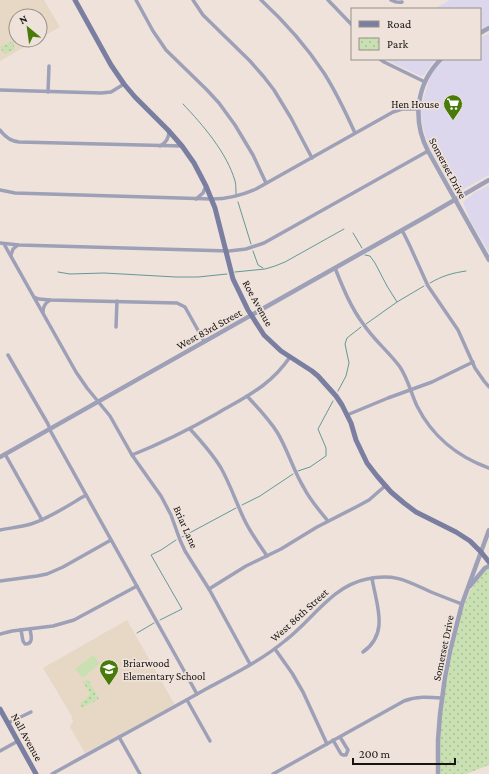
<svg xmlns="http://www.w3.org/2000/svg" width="489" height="774" viewBox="0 0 489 774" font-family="'Crimson Pro',serif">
<defs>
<pattern id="park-dots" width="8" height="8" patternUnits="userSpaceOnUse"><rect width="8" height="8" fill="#c9e0b3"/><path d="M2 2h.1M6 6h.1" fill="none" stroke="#acbf99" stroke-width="1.8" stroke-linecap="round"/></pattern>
</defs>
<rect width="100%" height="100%" fill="#eee2db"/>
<g fill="#dcd7ed">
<path d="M450,0H489V25L480,30V9H434Z"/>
<path d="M489,33V175L458,192L455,191L430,148L427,141L422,124L421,113L423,100L431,74L440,63L444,59H480V38Z"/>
<path d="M384,59H436L424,75L421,76Z"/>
<path d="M489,185V253L470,220L463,202L474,193Z"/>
</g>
<g fill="#e7d8c5">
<path d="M0,0H44L60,27L40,38V16H16V40H37L0,61Z"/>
<path d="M127,620L175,705L85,753L70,727L73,721L71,715L43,668Z"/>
</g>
<path fill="#c9e0b3" d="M93,655L100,663L83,678L75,669Z"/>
<g fill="url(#park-dots)">
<path d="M13,41L14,43V50L4,54L0,47Z"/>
<path d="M489,568V765L466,774H438V762L445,677L462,611L470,591L485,571Z"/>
<path d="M88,679L99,699L82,708L80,703L84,700L90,694L83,682Z"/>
</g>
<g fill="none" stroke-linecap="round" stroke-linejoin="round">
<g stroke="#649999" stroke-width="1">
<path d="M183,104C203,125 227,153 235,181C236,185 236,190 236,194"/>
<path d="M238,202L251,244"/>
<path d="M353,233L362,248"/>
<path d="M253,251L258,265L263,268"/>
<path d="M365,255L370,256L375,263L387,286L397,302L424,286"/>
<path d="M58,272L70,274L104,273L176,277H198L227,274"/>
<path d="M235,272L265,269L275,266L285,262L344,229"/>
<path d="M430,283C442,276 452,273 466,271"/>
<path d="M366,324L397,302"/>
<path d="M338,391L346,376L349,363L345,344L347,338L361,327"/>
<path d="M298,471L310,467L326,456V448L318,429L333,401"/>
<path d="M242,505L260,496L293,474"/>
<path d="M182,537L236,508"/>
<path d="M160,620L182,609L151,555L161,550L176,540"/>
<path d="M137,633L154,623"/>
</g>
<g stroke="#9da0b7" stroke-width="3.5">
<path d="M136,0L153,31L166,50L207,90L219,103L235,125L253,155L266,183"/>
<path d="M193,0L203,15L250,61L264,77L274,90L291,118L312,158"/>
<path d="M261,0C285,22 306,46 324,73C336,92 346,113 355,133"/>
<path d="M328,0L352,25"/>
<path d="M391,0C395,2 398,3 402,2"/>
<path d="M380,59L384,62L425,82"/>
<path d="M0,90L101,93L111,92L124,84"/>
<path d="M48,92L49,66"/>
<path d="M0,130C5,137 10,141 19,142L182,146"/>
<path d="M160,146C166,143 169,138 169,131"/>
<path d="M0,190L15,193L212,199C228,199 242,195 256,189L393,112L402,109H418"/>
<path d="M196,199L203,193L206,186"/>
<path d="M402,230L409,244L428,286L458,330L475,368L484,381L489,387"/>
<path d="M0,243L19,245L229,251L246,249L264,243L428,151"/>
<path d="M4,244L76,372L87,388L110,416L132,455L161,496L171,515L180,540L185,551L209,589L250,664"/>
<path d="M11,255L13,249L18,245"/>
<path d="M335,268C343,288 351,308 364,325C374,340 389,352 400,367C408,379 411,393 417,406C432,436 458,457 489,468"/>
<path d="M34,297L39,299L50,300L177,303L185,307L204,341"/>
<path d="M43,312C43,306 45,303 50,300"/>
<path d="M116,327L117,301"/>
<path d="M8,355L48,424L51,432L197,694"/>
<path d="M247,396C258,408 269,419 277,432C288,450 293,470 304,488C310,500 319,510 328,521"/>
<path d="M347,415L388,398L432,382L473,362"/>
<path d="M190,429C201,441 212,453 221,468C230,484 236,502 244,519C250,532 259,544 267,556"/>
<path d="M5,454L42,520"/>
<path d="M132,455C162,443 190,429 218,413C247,396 270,386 290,357"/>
<path d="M0,530C10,528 21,527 31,524C50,518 69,505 86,495"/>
<path d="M0,581L37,576L47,574L63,567L111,540"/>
<path d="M209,589L246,566L281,549L317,527L358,506L369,500L385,486"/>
<path d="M21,630L23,641L25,644C34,644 31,635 30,629"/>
<path d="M0,634L12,631L53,626L74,620L137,586"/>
<path d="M275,649L292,673L303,692L327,744"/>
<path d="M363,652C390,633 376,604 372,578"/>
<path d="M187,700L210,741"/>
<path d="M8,723L31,712"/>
<path d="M119,737L140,774"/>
<path d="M333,740L341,754L343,755H346L348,750L340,737"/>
<path d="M0,751L18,741"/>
<path d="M52,774C104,745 155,718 206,689C234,674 262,660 286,640C313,619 332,586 367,579C395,573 407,581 431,592C441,596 451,600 462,604"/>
<path d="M273,774L404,701C417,696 429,697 442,698"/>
</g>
<g stroke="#9da0b7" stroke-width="4.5">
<path d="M480,33L489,28"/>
<path d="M441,59C416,84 412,120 428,151L489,260"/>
<path d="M0,457L427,216L489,180"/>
<path d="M470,586L485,568L489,566"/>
<path d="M438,774V740L440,714L445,677L450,651L462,604L489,530"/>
</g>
<g stroke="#7a7ea0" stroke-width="5">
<path d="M75,0L111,65L124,84L135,97L168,130L182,146L194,163L206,186L215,208L233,279L248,310L264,335L281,351L312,371L318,376L336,396L342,405L351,423L356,440L367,463L377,476L391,492L404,503L416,512L456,532L470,541L481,552L489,562"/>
<path d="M0,709L36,774"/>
</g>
</g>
<defs>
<g id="supermarket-pin" transform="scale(1)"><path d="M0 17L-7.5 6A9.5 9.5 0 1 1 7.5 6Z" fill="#487b0a" stroke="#eee2db"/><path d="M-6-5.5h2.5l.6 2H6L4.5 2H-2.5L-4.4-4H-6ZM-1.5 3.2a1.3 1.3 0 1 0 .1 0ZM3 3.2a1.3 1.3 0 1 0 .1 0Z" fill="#fff"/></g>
<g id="school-pin" transform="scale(1)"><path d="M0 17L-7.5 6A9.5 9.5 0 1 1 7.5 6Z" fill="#487b0a" stroke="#eee2db"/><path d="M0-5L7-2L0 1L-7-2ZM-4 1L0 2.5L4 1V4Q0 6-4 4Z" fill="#fff"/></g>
</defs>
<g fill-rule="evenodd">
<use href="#supermarket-pin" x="453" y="104"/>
<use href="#school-pin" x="109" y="669"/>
</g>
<g text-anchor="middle" stroke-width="3.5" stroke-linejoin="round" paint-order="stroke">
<g font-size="11" fill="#181411" stroke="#eee2db" text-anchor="end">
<text x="439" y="108">Hen House</text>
<text x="123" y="667" text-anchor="start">Briarwood<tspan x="123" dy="13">Elementary School</tspan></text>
</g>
<g font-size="11" fill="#181411" stroke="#eee2db">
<text transform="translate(448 168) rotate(62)" y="4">Somerset Drive</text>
<text transform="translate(258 303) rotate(61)" y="4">Roe Avenue</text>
<text transform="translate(209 329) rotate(-29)" y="4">West 83rd Street</text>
<text transform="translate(186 527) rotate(66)" y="4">Briar Lane</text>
<text transform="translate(299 615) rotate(-42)" y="4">West 86th Street</text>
<text transform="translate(443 648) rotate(-78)" y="4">Somerset Drive</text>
<text transform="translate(27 737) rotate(61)" y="4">Nall Avenue</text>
</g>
</g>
<rect x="351" y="8" width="130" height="52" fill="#eee2db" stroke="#98908a"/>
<rect x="359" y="21" width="20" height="6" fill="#7a7ea0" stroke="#98908a"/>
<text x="387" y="28" font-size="12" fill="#181411">Road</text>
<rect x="359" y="38" width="20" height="12" fill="url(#park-dots)" stroke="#98908a"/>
<text x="387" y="48" font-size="12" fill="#181411">Park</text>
<g transform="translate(28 28) rotate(331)"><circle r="19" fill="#eee2db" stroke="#98908a"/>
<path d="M0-3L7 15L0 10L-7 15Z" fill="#487b0a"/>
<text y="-6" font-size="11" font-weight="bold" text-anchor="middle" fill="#181411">N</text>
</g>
<path d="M353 758v6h102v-6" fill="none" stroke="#181411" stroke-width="2"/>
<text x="359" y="758" font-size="12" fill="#181411" stroke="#eee2db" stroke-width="3" paint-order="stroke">200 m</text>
</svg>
